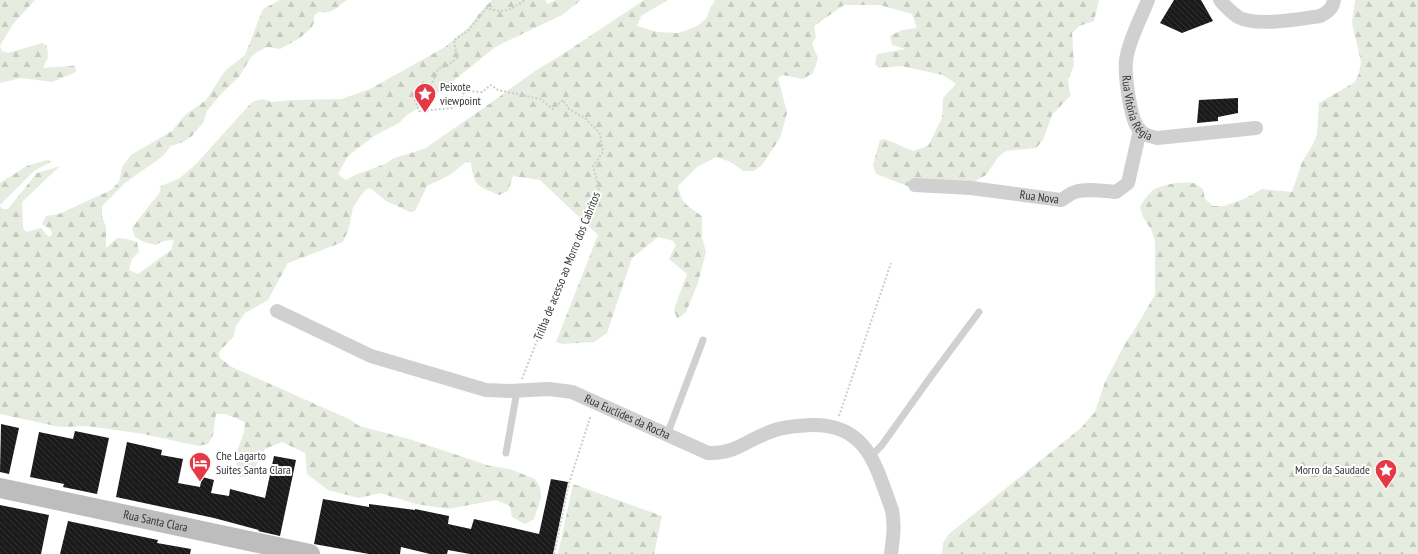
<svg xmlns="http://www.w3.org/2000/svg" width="1418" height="554" viewBox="0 0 1418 554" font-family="'PT Sans Narrow',sans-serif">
<defs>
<pattern id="forest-firs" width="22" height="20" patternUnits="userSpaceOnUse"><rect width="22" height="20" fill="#e6ecdf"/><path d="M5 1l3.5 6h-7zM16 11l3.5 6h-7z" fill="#c6cbc0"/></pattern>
<pattern id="building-back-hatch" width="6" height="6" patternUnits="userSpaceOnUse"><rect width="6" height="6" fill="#1a1a1a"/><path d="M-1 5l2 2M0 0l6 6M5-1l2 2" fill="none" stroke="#333"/></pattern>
</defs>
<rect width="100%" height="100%" fill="#fff"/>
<g fill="url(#forest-firs)">
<path d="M0,0H35L13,24L0,46Z"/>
<path d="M280,0H347C342,3 337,9 331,11C323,15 320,8 314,16V22L312,27L300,38L280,49L267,47L257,52L251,57L239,77L223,92L207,111L204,121L192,136L183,142L171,146L163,156L125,183L102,206V216L106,227V248L117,238L127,239L137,242L139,252L132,259L129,270L138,274L171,250L174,240L164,241L155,245L144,242L135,237L132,228L152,202L159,194L161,186L180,178L196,164L252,102L262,99L272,102L293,100L342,99L372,88L445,47L469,27L482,10L492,0H546L547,4L556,0H581L562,15L503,43L494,48L426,103L407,115L399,123L374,136L348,156L338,174L346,180L355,175L385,164L394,158L424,149L485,107L535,71L563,54L644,0H668L641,16L637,26L657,32L678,33L687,30L697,26L706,19L710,9L715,0H1099L1094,21L1079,26L1072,33L1074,65L1068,80L1070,96L1052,115L1043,140L1036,148L1006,151L998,157L986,175L972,183L910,187L876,174L873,165L880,140L885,139L913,151L928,146L942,118L943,98L956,84L943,75L901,66L879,68L875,64L877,54L906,49L892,45L890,36L902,30L917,28L912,14L880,5H844L814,26L816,37L812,44L818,58L813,73L803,79L783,75L778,78L787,113L780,138L762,165L754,171H743L731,162L716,157L697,167L678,186C681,204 688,206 702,216V237L706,252L698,283L686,312L677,319L674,309L687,274L669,259L676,245L673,241L658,237L632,258L607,333L594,342L562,344L556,342L598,235L540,180L513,176L508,191L499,195C478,186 474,187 471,163L466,162L450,175L427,186L415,211L410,212L386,201L370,188L365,190L353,207L349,228L343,242L288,263L268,300L245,313L236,326L233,337L219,352L220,358L232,367L351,420L359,426L409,439L490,466L510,469L535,479L540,487L541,498L534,519L525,524L512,517L510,506L496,500L448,509L416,504L380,493L359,498L328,490L307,474L305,453L282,442L265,449L250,476L240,477L235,457L244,432L245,422L225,414H216L213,435L208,444L198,446L144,434L87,426L60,427L0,414V206L3,209H8L37,173L60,166L22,202L23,228L26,232L41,228L49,237L52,234L51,230L42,224L46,216L59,214L111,190L119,182L122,167L131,155L172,131L185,115L206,100L225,71L245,55L263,9Z"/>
<path d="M1355,0H1418V554H942L943,543L949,534L1081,428L1095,412L1105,382L1127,340L1133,332L1155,295V241L1152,231L1143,217L1140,207C1143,201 1147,195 1153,190C1163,184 1181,181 1193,183C1196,184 1200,187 1203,189L1205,199L1213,206H1224L1244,199L1262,189L1292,192L1302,162L1313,144L1317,135L1319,103L1355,82L1359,73L1361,62L1352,23Z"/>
<path d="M42,43L47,46L48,57L43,68L70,66H75L76,72L52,82L21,78L0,83V46L2,51L8,53Z"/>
<path d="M47,160L52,161L34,171L0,205V183L27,166Z"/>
<path d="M573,484L662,516L654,554H558Z"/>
</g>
<g fill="url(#building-back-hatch)">
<path d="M1174,0H1201L1213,21L1182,33L1160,23Z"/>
<path d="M1238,98V113L1218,117V121L1197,123L1199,100Z"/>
<path d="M1,424L19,428L9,474L0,472Z"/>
<path d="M75,431L109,438L97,494L63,487L64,484L30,477L39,432L73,439Z"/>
<path d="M127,442L162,450L161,455L183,459L178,483L200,487L202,477L214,480L211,493L229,496L230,489L265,498L274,456L296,460L280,536L258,531L259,530L214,518L116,497Z"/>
<path d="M551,479L568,482L553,554H470L448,550L447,554H430L401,547L400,554H369L314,544L323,499L369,507V504L415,510V509L449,516L448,524L471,529L474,519L539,534Z"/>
<path d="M0,505L49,515L41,554H0Z"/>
<path d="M68,521L158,540L157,543L191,549L190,554H60Z"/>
</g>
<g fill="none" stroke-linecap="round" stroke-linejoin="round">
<g stroke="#cdcdcd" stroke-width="2" stroke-dasharray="2 2" stroke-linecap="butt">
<path d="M522,379L582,225L595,201L599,188L593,166L603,152L600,134L586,119L569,109L563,100L553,109L540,99L498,90L491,85L482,92L464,91L462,100L453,108L419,111L415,100L416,95L430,88L438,69L448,65L457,58L454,40L468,31L487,8C504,14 511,10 525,0"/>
<path d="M839,416L891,263"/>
<path d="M554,554L569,483L591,415"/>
</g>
<g stroke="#d0d0d0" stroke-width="7">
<path d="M667,435L703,340"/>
<path d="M506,453L517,391"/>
<path d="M870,457L882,445L932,375L979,312"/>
</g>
<g stroke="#d0d0d0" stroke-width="14">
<path id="s1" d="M1148,0C1141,18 1131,36 1127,55C1123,69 1130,117 1138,128C1143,135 1149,136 1157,138L1256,128"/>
<path d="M1220,0C1225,6 1231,12 1238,17C1256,27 1299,19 1320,16C1327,13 1333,8 1334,0"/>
<path id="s2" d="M915,185L971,188L1061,200C1066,198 1070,193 1075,192C1087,188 1104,191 1116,192L1128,183L1140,130"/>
<path id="s3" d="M277,311L371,356L486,390L510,391L549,389L572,392L708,453C733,454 743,443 765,434C779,427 796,426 812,425C868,424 876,467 892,510C895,525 893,539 891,554"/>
</g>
<path stroke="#bdbdbd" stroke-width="20" id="s4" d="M0,488L310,554"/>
</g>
<defs>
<g id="sight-pin" transform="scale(1.15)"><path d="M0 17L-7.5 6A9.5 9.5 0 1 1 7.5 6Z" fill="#e63946" stroke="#fff"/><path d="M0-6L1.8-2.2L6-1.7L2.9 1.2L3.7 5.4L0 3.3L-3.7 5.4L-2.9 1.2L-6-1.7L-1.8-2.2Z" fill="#fff"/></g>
<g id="hotel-pin" transform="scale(1.15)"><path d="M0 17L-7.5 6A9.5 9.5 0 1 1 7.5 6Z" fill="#e63946" stroke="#fff"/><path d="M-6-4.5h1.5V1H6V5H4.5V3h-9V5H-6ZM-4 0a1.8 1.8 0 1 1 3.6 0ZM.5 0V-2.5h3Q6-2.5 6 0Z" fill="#fff"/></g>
</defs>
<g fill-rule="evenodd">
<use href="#sight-pin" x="425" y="94"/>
<use href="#hotel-pin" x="200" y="463"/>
<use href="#sight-pin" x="1386" y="470"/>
</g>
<g text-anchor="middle" stroke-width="4" stroke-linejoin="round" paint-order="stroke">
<g font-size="12" fill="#333" stroke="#fff" text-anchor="start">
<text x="440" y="91">Peixote<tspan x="440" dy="14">viewpoint</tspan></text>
<text x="216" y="460">Che Lagarto<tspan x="216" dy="14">Suites Santa Clara</tspan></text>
<text x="1370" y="474" text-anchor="end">Morro da Saudade</text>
</g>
<g font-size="12" fill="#333" stroke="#fff">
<text dy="4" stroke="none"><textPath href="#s1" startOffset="115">Rua Vitória Régia</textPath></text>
<text dy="4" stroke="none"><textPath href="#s2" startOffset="125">Rua Nova</textPath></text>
<text transform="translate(567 266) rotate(-68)" y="4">Trilha de acesso ao Morro dos Cabritos</text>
<text dy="4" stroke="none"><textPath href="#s3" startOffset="371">Rua Euclides da Rocha</textPath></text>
<text dy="4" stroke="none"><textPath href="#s4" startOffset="159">Rua Santa Clara</textPath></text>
</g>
</g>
</svg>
